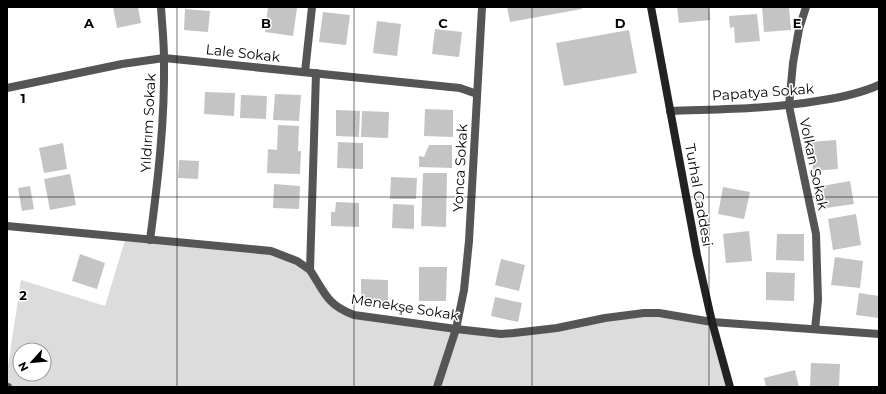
<svg xmlns="http://www.w3.org/2000/svg" width="886" height="394" viewBox="0 0 886 394" font-family="Montserrat,sans-serif">
<rect width="100%" height="100%" fill="#fff"/>
<path fill="#dcdcdc" fill-rule="evenodd" d="M126,237L271,251L297,261L342,311L501,334L644,313L712,322L730,387H7V372L21,280L105,306ZM20,350H44V374H20Z"/>
<g fill="#c4c4c4">
<path d="M113,7H138L141,23L117,28Z"/>
<path d="M268,7L297,8L293,36L265,32Z"/>
<path d="M507,7H582V9L510,22Z"/>
<path d="M677,7H709L710,20L679,23Z"/>
<path d="M762,7H789L791,30L764,32Z"/>
<path d="M185,9L210,11L208,32L184,30Z"/>
<path d="M323,12L350,15L346,45L319,42Z"/>
<path d="M757,14L760,41L735,43L734,27L730,28L729,16Z"/>
<path d="M377,21L401,24L397,56L373,53Z"/>
<path d="M435,29L462,32L459,57L432,54Z"/>
<path d="M629,30L637,73L564,86L556,43Z"/>
<path d="M205,92L235,93L234,116L204,114Z"/>
<path d="M275,94L301,95L299,121L273,120Z"/>
<path d="M241,95L267,96L266,119L240,118Z"/>
<path d="M425,109L453,110V137L424,136Z"/>
<path d="M336,110L360,111L359,137L336,136Z"/>
<path d="M362,111L389,112L388,138L361,137Z"/>
<path d="M278,125L299,126L298,151H301L300,174L267,173L268,149L277,150Z"/>
<path d="M836,140L838,169L813,171L810,142Z"/>
<path d="M338,142L363,143V169L337,168Z"/>
<path d="M63,143L67,169L44,173L39,148Z"/>
<path d="M429,145H452V168L419,167V156L424,157Z"/>
<path d="M179,160L199,161L198,179L178,178Z"/>
<path d="M423,173H447L446,227L421,226Z"/>
<path d="M70,174L76,205L50,210L44,179Z"/>
<path d="M391,177L417,178L416,199H390Z"/>
<path d="M850,181L854,204L826,208L822,186Z"/>
<path d="M274,184L300,186L299,209L273,208Z"/>
<path d="M30,186L34,209L22,211L18,188Z"/>
<path d="M723,187L750,192L744,219L718,214Z"/>
<path d="M336,202L359,203V227L331,226V212H335Z"/>
<path d="M393,204L414,205V229L392,228Z"/>
<path d="M856,214L861,245L833,250L828,219Z"/>
<path d="M749,231L752,261L726,263L723,234Z"/>
<path d="M777,234H804V261L776,260Z"/>
<path d="M80,254L105,263L97,289L72,281Z"/>
<path d="M835,257L863,261L860,288L831,285Z"/>
<path d="M501,259L525,265L519,291L495,285Z"/>
<path d="M419,267H447L446,301H419Z"/>
<path d="M766,272L795,273L794,301L766,300Z"/>
<path d="M361,279L388,280V302H361Z"/>
<path d="M859,293L879,296V318L856,315Z"/>
<path d="M495,297L522,303L518,322L491,316Z"/>
<path d="M811,363L840,364L839,387H810Z"/>
<path d="M795,370L799,387H766L764,378Z"/>
</g>
<g fill="none" stroke-linecap="round" stroke-linejoin="round">
<g stroke="#555" stroke-width="8">
<path d="M806,7L799,29L793,63L789,106L816,234L818,300L815,329"/>
<path d="M305,72L312,7"/>
<path d="M316,73L310,270C325,293 327,305 354,315L456,329L501,334L514,333L557,328L605,318L644,313H659L712,322L879,334"/>
<path d="M7,88L122,64L164,58L460,88L477,94"/>
<path d="M670,111C719,109 769,109 817,101C838,98 859,94 879,85"/>
<path d="M7,226L271,251L297,261L310,270"/>
<path d="M150,240C158,180 165,120 164,59C164,42 162,24 161,7"/>
<path d="M7,387H8"/>
<path d="M437,387L456,329L464,290L469,241L482,7"/>
</g>
<path stroke="#222" stroke-width="8" d="M651,7L697,255L712,322L730,387"/>
</g>
<path fill="none" stroke="#000" stroke-width="1" stroke-opacity="0.55" d="M177,7V387M354,7V387M532,7V387M709,7V387M7,197H879"/>
<g text-anchor="middle" stroke-width="3" stroke-linejoin="round" paint-order="stroke">
<g font-size="14" fill="#000" stroke="#fff">
<text transform="translate(243 53) rotate(6)" y="5">Lale Sokak</text>
<text transform="translate(763 92) rotate(-4)" y="5">Papatya Sokak</text>
<text transform="translate(148 123) rotate(-87)" y="5">Yıldırım Sokak</text>
<text transform="translate(814 164) rotate(78)" y="5">Volkan Sokak</text>
<text transform="translate(460 168) rotate(-87)" y="5">Yonca Sokak</text>
<text transform="translate(699 195) rotate(80)" y="5">Turhal Caddesi</text>
<text transform="translate(405 307) rotate(9)" y="5">Menekşe Sokak</text>
</g>
</g>
<g font-size="13" text-anchor="middle" font-weight="bold" fill="#000" stroke="#fff" stroke-width="3" stroke-linejoin="round" paint-order="stroke">
<text x="89" y="28">A</text>
<text x="266" y="28">B</text>
<text x="443" y="28">C</text>
<text x="620" y="28">D</text>
<text x="797" y="28">E</text>
<text x="23" y="103">1</text>
<text x="23" y="300">2</text>
</g>
<rect width="886" height="394" fill="none" stroke="#000000" stroke-width="16"/>
<g transform="translate(32 362) rotate(243)"><circle r="19" fill="#ffffff" stroke="#999999"/>
<path d="M0-3L7 15L0 10L-7 15Z" fill="#000000"/>
<text y="-6" font-size="11" font-weight="bold" text-anchor="middle" fill="#000000">N</text>
</g>
</svg>
